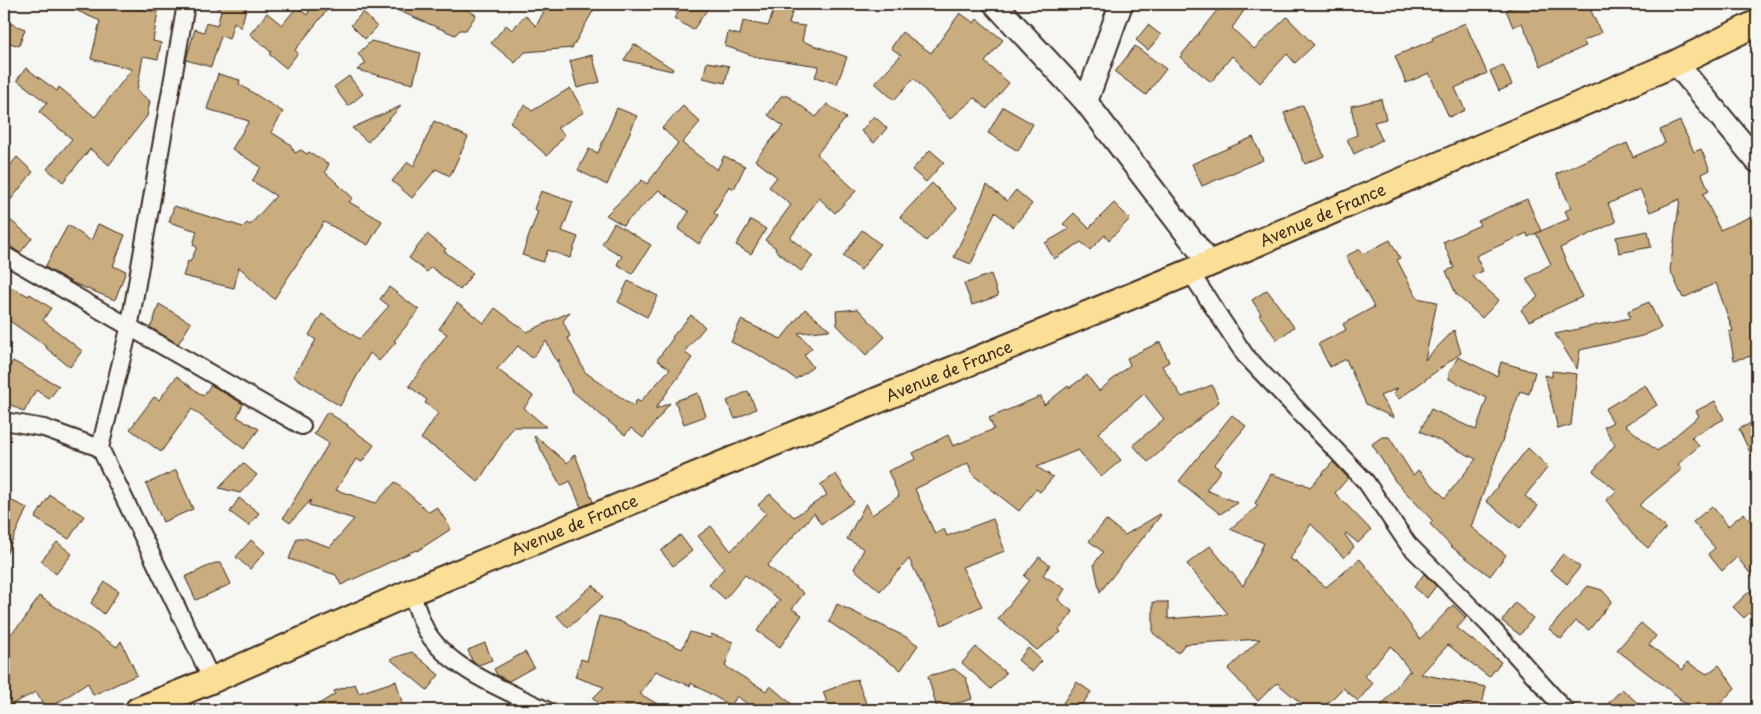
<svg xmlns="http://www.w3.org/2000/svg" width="1761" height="714" viewBox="0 0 1761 714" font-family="'Playpen Sans',sans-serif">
<rect width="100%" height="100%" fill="#f6f6f2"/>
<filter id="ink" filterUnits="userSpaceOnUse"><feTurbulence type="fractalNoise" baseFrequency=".02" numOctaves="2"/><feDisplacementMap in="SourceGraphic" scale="10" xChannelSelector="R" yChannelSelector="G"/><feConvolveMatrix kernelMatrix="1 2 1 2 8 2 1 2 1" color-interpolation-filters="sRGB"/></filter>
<g filter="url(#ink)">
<g fill="#caad7f" stroke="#3b2a1e">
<path d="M62,4H130L129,8L158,12L153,41L161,43L158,59L143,56L137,91L150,101L147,116L109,165L90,149L63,182L47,169L72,139L39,112L47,103L17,80L26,68L57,91L59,87L95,117L132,69L91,59L100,21Z"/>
<path d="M212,4H247L241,28L234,22L229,39L221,36L211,67L186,60L195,29L204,32L206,23L217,26L221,11Z"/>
<path d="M312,4H332L295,50L298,53L286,68L269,54L271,52L250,34L267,13L282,25L297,7L307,15Z"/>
<path d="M383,4H458L476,15L466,30H460L455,35Z"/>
<path d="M548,4H597L572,48L525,52L515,63L491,43L506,25L512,30L525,15L536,26Z"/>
<path d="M664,4H711L693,30L674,18L678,13Z"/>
<path d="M776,4H794L789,24L805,26L802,41L847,57L837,84L815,77L819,66L757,57L725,46L728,32L740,35L743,21L768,26Z"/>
<path d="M1222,4H1237L1245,9L1232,28L1254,49L1287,17L1314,45L1295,63L1287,54L1260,83L1232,56L1211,82L1180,57Z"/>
<path d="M1520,4H1588L1601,33L1583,41L1586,46L1541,66L1522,23L1513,27L1506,10Z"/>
<path d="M363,12L377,27L365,39L351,25Z"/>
<path d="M960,13L974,23L977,19L1003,40L985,62L1009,83L987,109L975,98L950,119L914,78L894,100L875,83L901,55L891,48L902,32L931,53Z"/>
<path d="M4,21L25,29L19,46L4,41Z"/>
<path d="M1465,23L1487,73L1455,88L1465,110L1449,117L1429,73L1406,83L1395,56L1433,40L1432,38Z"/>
<path d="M1148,25L1161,35L1148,50L1136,40Z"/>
<path d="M371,41L421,53L413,84L357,70L366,63L358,54Z"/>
<path d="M634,44L673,69L672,71L624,60Z"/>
<path d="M1135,46L1166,69L1146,95L1115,72Z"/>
<path d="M592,55L600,82L577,88L570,61Z"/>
<path d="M707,62L729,66L725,83L703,78Z"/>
<path d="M1503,65L1512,85L1499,91L1490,71Z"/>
<path d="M218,74L240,80L239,84L283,112L271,132L290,144L295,153L301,150L307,154L309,152L329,164L325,172L353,198L349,202L382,221L368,245L324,222L274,299L239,267L234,288L183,276L188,261L190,262L197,247L193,245L197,231L169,222L174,206L243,227L247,223L250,225L276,196L252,181L261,167L232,149L249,121L207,109Z"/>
<path d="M349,76L363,94L348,106L334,87Z"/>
<path d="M570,88L584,112L557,128L565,135L547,156L510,122L525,105L532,111Z"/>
<path d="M781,96H788L816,117L827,104L846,118L817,154L856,191L835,213L819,198L790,238L813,256L801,271L775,250L776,248L765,240L791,205L769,187L777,177L755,160L783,126L768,115Z"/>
<path d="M1381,99L1386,119L1374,122L1382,140L1354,154L1347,139L1357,135L1351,106Z"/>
<path d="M1303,105L1324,156L1305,164L1284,113Z"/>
<path d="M401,106L368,142L352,128Z"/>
<path d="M683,106L700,122L682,143L717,170L724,156L745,166L734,189L729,186L714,213L718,216L699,244L678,229L689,212L659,190L623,225L606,215L642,180L647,184L678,143L662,128Z"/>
<path d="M1003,107L1033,124L1018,151L988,133Z"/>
<path d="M617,108L637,116L607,185L578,170L589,149L598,153Z"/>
<path d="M874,116L887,128L874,143L861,131Z"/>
<path d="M434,121L468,137L450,176L436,169L412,198L392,181L408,162L414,166Z"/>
<path d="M1680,121L1694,152L1701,149L1710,170L1702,174L1709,191L1703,194L1720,230L1750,217L1757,235V323H1754L1757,341V355L1734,360L1729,332L1733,331L1716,283L1683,298L1670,270L1680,199L1650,212L1640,189L1608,204L1616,222L1560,248L1582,297L1529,321L1521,310L1538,297L1526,279L1551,264L1536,233L1569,219L1565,211L1571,208L1556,174L1627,143L1633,157L1665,143L1660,130Z"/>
<path d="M1253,137L1263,160L1202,186L1192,164Z"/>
<path d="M930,150L944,162L926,182L912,170Z"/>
<path d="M17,157L33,172L4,208V173Z"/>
<path d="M932,183L957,208L926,241L900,217Z"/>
<path d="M987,185L1007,201L1016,190L1032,204L1013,227L995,212L971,264L954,257Z"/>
<path d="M541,191L573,202L562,231L578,237L570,258L548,250L543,262L522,255L538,211L534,209Z"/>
<path d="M1527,199L1541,231L1528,237L1527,233L1476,256L1483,271L1472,276L1499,300L1482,318L1456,294L1446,271L1454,268L1443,242L1480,225L1478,221Z"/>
<path d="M1114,203L1130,219L1109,240L1105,235L1090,250L1081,242L1054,259L1045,243L1069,229L1063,224L1074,213L1089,228Z"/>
<path d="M4,215L32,238L20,253L4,242Z"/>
<path d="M751,220L766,229L751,254L736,245Z"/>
<path d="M614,223L651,245L632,274L617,264L622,256L602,244Z"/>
<path d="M98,224L125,235L113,266L126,271L115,300L73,283L45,267L68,225L91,241Z"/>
<path d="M862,230L880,244L861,270L843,256Z"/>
<path d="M1648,231L1651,247L1619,253L1616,237Z"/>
<path d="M427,234L446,249L444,251L473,273L460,290L431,267L427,272L409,258Z"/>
<path d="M1390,240L1400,258L1397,260L1417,298L1437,302L1425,360L1454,330L1461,353L1399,399L1393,393L1398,388L1380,396L1394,418L1366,404L1346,359L1330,367L1318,344L1346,330L1343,324L1374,307L1346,256L1360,249L1363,254Z"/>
<path d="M991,274L998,296L972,305L964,284Z"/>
<path d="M628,281L658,296L647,317L618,302Z"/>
<path d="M4,284L29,296L30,294L51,308L43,320L82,351L70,367L46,348L47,347L4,317Z"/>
<path d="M389,287L419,310L394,341L396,342L379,361L370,353L340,406L293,376L316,340L309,335L322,314L359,339L389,306L380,299Z"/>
<path d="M1267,290L1294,327L1277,340L1259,315L1261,314L1252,300Z"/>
<path d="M1649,302L1661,328L1642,336L1580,350L1577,369L1555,334L1630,318L1628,311Z"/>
<path d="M457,303L484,323L495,308L527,332L570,312L563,321L570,336L568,338L585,372L633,406L637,400L640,402L670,369L657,360L673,338L672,337L691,315L705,327L684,352L692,358L655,409L670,403L643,438L631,428L625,435L572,391L559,366V359L557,362L546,341L532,358L518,346L497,369L533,396L524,408L546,427H513L478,482L448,456L421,439L438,413L425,403L427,400L409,386L447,334L439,329Z"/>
<path d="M159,304L191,323L178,344L150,327L153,322Z"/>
<path d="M805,309L830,330L798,333L812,348L804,355L813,367L796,379L757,354L731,342L741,320L781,339Z"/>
<path d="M858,309L885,337L866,355L837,325L836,311Z"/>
<path d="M1160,342L1169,362L1162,366L1182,397L1212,385L1219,402L1148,462L1133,445L1164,419L1144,394L1098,433L1121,460L1101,477L1078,450L1037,467L1053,477L1040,492L1036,489L1019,511L973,475L968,463L915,489L935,534L944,529L947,536L993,519L1005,551L962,567L982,606L942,625L909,559L880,591L854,569L864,549L847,539L866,503L872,515L899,496L888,471L916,459L913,453L948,435L953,446L994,429L989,418L1041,396L1044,405L1068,386L1069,388L1087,375L1099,391L1130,365L1127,358Z"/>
<path d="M1458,357L1497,376L1501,362L1535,372L1529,394L1520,391L1471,527L1506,555L1490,576L1453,548L1430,524L1433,521L1395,481L1372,444L1382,437H1389L1413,475L1418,470L1445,498L1476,459L1420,431L1431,409L1476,430L1487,398L1449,379V373Z"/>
<path d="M13,361L59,386L49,399L36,390L24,412L4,401V380L9,371L7,370Z"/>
<path d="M1552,371L1577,374L1571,425L1558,429L1545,375L1552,377Z"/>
<path d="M177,376L203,396L211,385L243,404L237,417L259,429L244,449L192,409L161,452L130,429L154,397L159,400Z"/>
<path d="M1645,385L1657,405L1625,425L1657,451L1699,416L1696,411L1715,401L1724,419L1691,437L1699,446L1678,464L1682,469L1639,505L1666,528L1648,548L1633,535L1606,500L1617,491L1593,471L1615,445L1604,427L1613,422L1605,409Z"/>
<path d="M748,391L756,409L735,419L727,401Z"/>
<path d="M698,393L706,416L684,424L675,401Z"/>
<path d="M327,412L348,425L347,426L374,445L362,462L356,459L336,490L376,503L395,482L429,512L437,507L451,529L417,551L416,550L341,585L336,575L289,559L297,538H304L330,547L354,519L309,505L311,500L290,523L283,518L329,443L314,434Z"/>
<path d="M1232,415L1246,426L1214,465L1221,470L1206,490L1238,503L1220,514L1179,481Z"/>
<path d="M1757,420V467L1739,429Z"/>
<path d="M535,436L567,463L575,454L593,502L581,507L570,481L561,486L534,437Z"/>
<path d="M1528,448L1548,467L1525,496L1538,506L1520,528L1486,501Z"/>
<path d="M1333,462L1348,478L1335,493L1371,530L1358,543L1346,533L1345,535L1354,547L1344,558L1311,524L1290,559L1298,563V564L1326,587L1360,559L1382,586L1420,639L1453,605L1466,618L1457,628L1501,662L1489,677L1448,645L1421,674L1486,687L1481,709L1450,703L1447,710H1423L1408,704L1386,710H1378L1409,671L1411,672L1391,646L1364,676L1373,683L1358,701L1343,688L1321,710H1309L1277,683L1258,701L1228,669L1260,639L1185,644L1178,653L1153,633V602H1168V619L1228,614L1187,564L1210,546L1243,586L1264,543L1230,529L1258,506L1255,503L1271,474L1301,484L1302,483L1310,487Z"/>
<path d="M243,463L257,475L240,493L219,488Z"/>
<path d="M176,470L193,509L163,522L146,484Z"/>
<path d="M836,474L854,502L821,524L814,513L767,566L804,593L792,609L802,615L780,647L757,631L780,600L745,575L725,599L709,585L724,568L698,536L711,526L731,551L766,513L758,505L770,494L794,517L827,495L820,485Z"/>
<path d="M50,495L84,516L69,539L35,518Z"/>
<path d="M4,497L27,508L4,559Z"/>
<path d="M239,498L259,513L249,526L230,512Z"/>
<path d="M1712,506L1728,526L1744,513L1757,530V582L1737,557L1722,571L1708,554L1715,548L1693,522Z"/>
<path d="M1160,514L1161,515L1100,592L1094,564L1103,552L1089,541L1106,520L1125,535Z"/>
<path d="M680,535L692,551L673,566L661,551Z"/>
<path d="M251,540L265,552L250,569L236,557Z"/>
<path d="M57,542L72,554L56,574L41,561Z"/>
<path d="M1563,554L1580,567L1567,584L1550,570Z"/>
<path d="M1039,557L1050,565L1043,575L1065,589L1058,600L1073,612L1059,630L1061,632L1037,650L998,619L1029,580L1024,576Z"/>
<path d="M215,563H221L231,584L196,600L185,577Z"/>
<path d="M1424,574L1436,586L1427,598L1414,587Z"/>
<path d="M105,582L119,591L104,614L91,603Z"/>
<path d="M1757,584V623L1749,613L1744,618L1733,607Z"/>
<path d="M593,585L603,597L568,628L557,616Z"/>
<path d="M1588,586L1602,590L1612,601L1589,630L1576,621L1561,639L1549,629Z"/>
<path d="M39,596L117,647L121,641L137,675L93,695L88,683L48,709L36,692L4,708V641L24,620Z"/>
<path d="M1515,603L1533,618L1520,635L1502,621Z"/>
<path d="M837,604L906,637L918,645L901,670L829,622Z"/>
<path d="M599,616L619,621L682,649L690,632L710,638L711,634L733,642L725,666L766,691L770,686L799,710H755L737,696L731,706L691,683L690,686L656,671L640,694L668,710H606L593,698L604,687L575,677L581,659L587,661Z"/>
<path d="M1641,623L1656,636L1649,645L1683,670L1687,662L1707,674L1719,665L1735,688L1714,710H1698L1679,700L1680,698L1617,650Z"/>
<path d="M485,643L492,660L479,665L472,661L468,650Z"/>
<path d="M976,647L1006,673L991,689L962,663Z"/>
<path d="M1028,648L1042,661L1032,672L1018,660Z"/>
<path d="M412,652L439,675L427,690L390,659Z"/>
<path d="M525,652L534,667L509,681L497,675L494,669Z"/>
<path d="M954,669L966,678L972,699L937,709L928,676Z"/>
<path d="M857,679L866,703L848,710H830L823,692Z"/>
<path d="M396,681L402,702L375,710H309L335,694L334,691L355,684L359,693Z"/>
<path d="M1077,682L1091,692L1078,710H1073L1063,703Z"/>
<path d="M1622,689L1645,710H1602Z"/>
</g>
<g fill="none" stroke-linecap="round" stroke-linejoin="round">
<g stroke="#3b2a1e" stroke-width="20">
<g id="street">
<path d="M186,4L129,329L100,448L212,680"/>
<path d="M4,255L302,426"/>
<path d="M1190,272L1245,355L1366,482L1408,544L1488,624L1565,710"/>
<path d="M4,421L44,428L100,448"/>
<path d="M411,592C416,605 420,620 427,632C450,670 508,691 546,710"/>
</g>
</g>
<g stroke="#3b2a1e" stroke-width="26">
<g id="secondary">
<path d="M995,4L1086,102L1210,264"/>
<path d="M1676,63L1757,161"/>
<path d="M1086,102L1121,4"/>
</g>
</g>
<g stroke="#3b2a1e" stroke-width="29">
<g id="primary">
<path id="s1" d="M138,710L212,680L411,592L1190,272L1676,63L1757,23"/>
</g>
</g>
<use href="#street" stroke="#f6f6f2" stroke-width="16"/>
<use href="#secondary" stroke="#f6f6f2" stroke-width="22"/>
<use href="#primary" stroke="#fbdf96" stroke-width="25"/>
</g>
</g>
<g text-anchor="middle" stroke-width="4.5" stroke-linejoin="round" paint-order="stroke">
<g font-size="16" fill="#3b2a1e" stroke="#f6f6f2">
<text dy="6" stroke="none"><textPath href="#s1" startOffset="1284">Avenue de France</textPath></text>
<text dy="6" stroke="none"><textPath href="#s1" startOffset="879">Avenue de France</textPath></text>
<text dy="6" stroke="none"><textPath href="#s1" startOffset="474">Avenue de France</textPath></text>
</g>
</g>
<rect width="1761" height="714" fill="none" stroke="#f6f6f2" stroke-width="20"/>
<rect x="10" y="10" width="1741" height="694" fill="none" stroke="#3b2a1e" stroke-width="2" filter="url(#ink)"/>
</svg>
